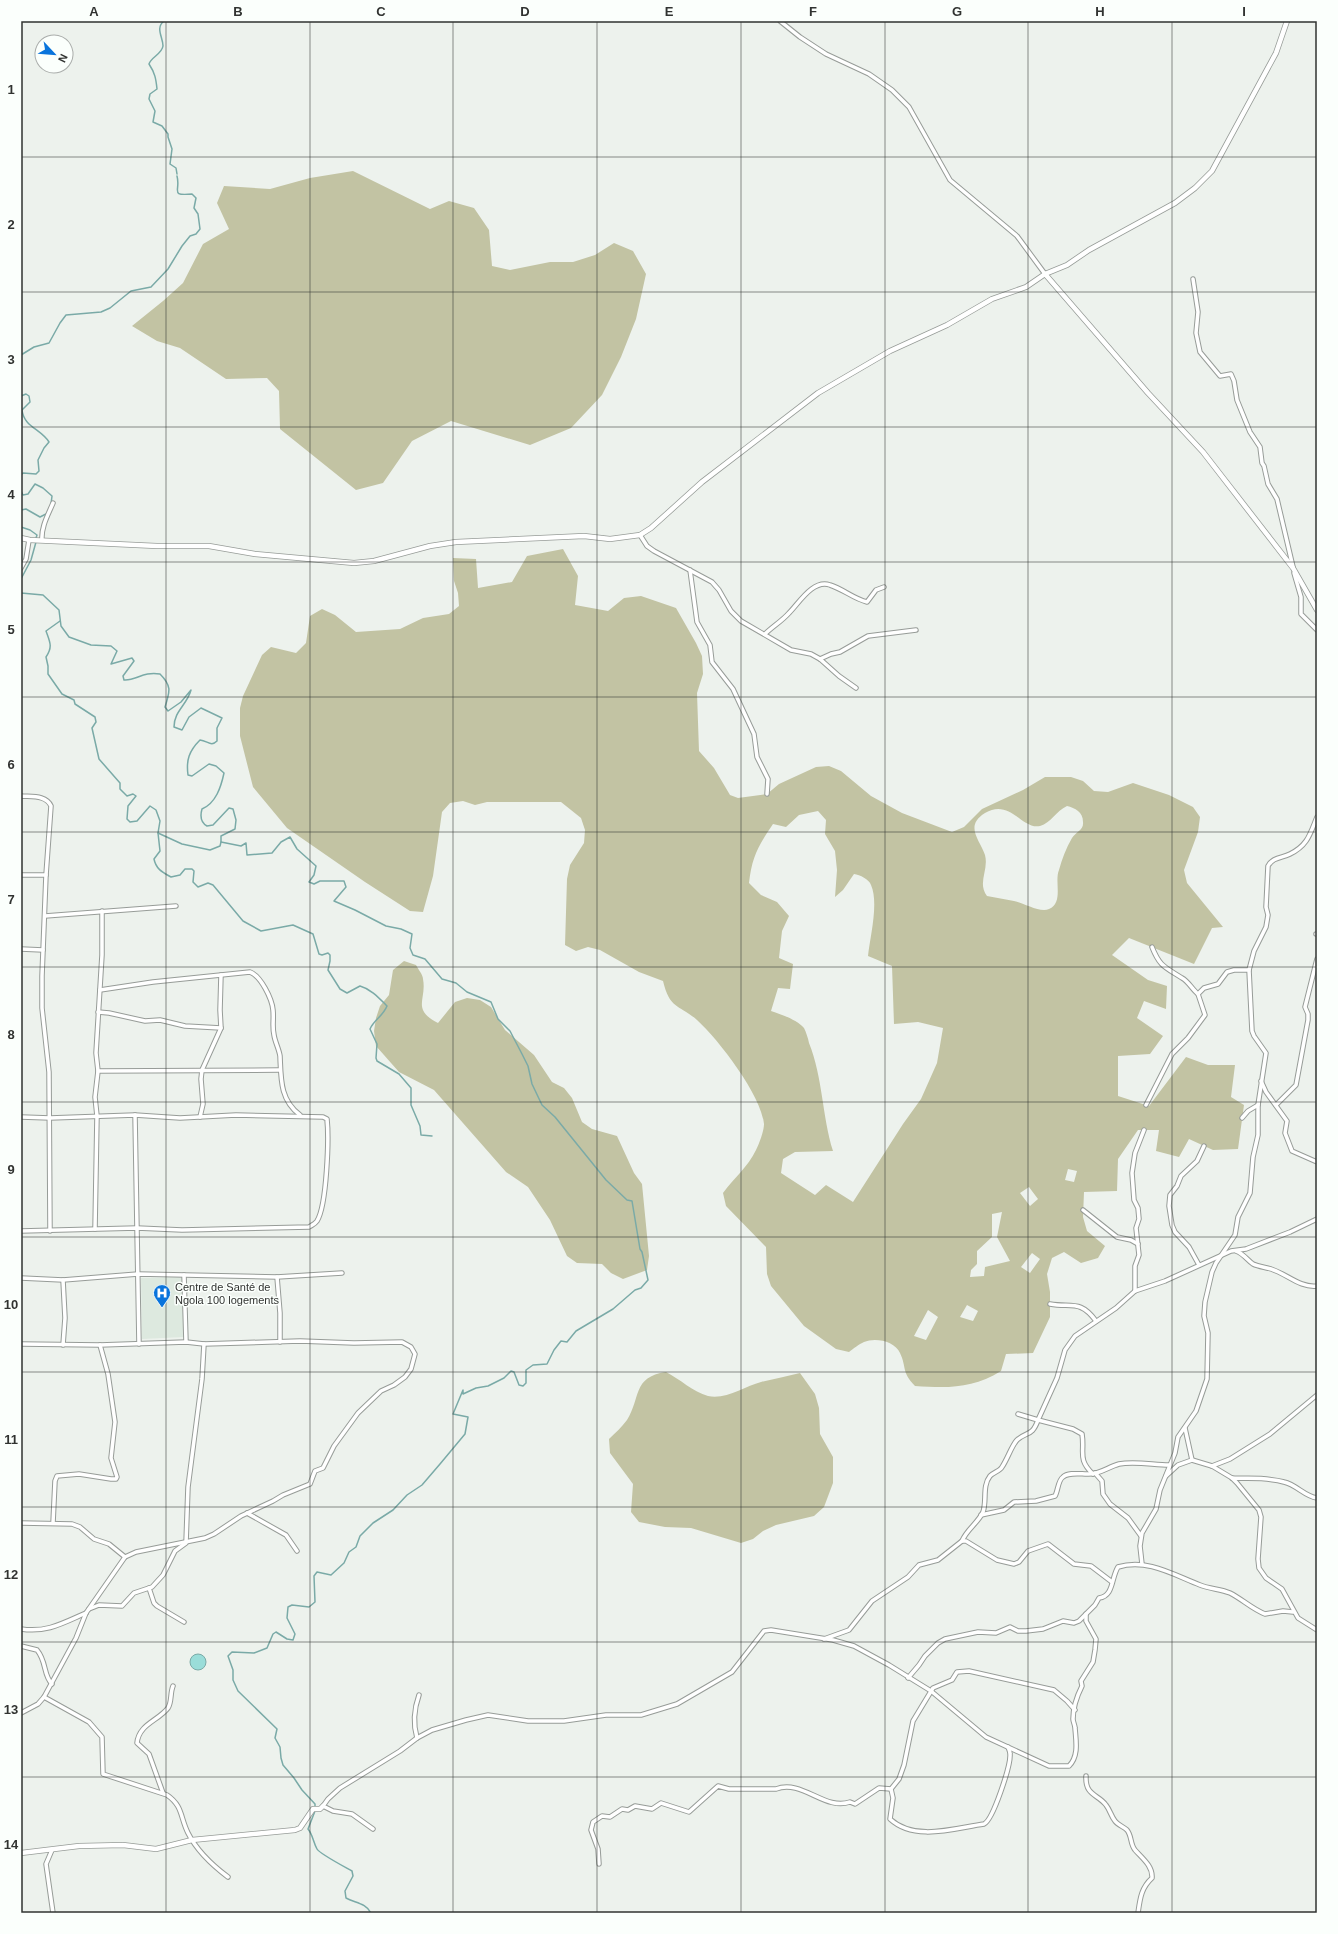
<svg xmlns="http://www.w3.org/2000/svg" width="1338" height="1934" viewBox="0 0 1338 1934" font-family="Helvetica,sans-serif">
<rect width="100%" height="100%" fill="#edf2ed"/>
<path fill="#dde9df" d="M182,1277L184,1337L142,1339L141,1278Z"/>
<g fill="#c2c3a3" fill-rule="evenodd">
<path d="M353,171L430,209L449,201L474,208L489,230L492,266L510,270L550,262H573L595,255L614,243L633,251L646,274L636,319L621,357L602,395L571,428L530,445L451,421L412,441L383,483L356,490L280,429L279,391L267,378L226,379L180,348L157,341L132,326L163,301L183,283L203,244L229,229L217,203L224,186L270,189L310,178Z"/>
<path d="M563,549L578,576L575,605L608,611L624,598L641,596L676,608L696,643L702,656L703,674L697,693L699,751L714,768L730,795L738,798L767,794L779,784L816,767L829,766L841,771L871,796L902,813L952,832L964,827L982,809L1023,790L1045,777H1071L1083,781L1094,791L1108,792L1133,783L1169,795L1193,807L1200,817L1198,832L1184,870L1187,883L1223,927L1212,928L1194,964L1129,938L1112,955L1148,980L1167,986L1166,1009L1144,1001L1137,1018L1163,1036L1150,1054L1118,1056V1096L1149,1106L1186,1057L1208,1065H1235L1231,1097L1244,1105L1238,1149L1213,1150L1189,1139L1179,1157L1156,1151L1159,1130H1138L1118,1159L1117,1191L1084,1192L1083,1217L1087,1231L1105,1246L1098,1258L1081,1263L1064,1252L1052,1258L1047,1274L1050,1292V1317L1033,1353L1006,1354L1001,1371C972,1389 948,1388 915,1386C901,1371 907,1368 900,1353C895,1341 875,1337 864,1342C859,1344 853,1349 849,1352L836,1349L804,1326L771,1286L767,1274L766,1247L726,1206L723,1193C734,1178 748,1167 756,1150C759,1144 764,1131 764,1124C761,1095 719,1040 697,1020C679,1004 670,1010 663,981L639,972L600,950L588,947L576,951L565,945L567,879L570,865L584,843L585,830L581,818L561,802H487L475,805L463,801L450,803L442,812L433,876L423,912L410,911L365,882L287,828L253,787L240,736V708L243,696L262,655L271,647L296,653L306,643L310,616L322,609L335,615L356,632L400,629L423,618L449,614L459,606L458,593L454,581L453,558L476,559L478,588L512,582L527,556ZM1067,806C1075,808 1083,812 1083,822C1084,830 1076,832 1072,838C1066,848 1062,859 1059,870C1054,882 1064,902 1049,909C1040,913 1024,903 1014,901C1005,899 996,898 987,896C977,883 989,870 985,855C980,840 964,826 985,813C1010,798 1022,830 1040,826C1051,823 1056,811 1067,806ZM818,811L826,820L825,834L835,851L837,870L835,897L843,890L854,874C860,875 869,879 871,885C879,903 870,937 868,956L892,966L894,1024L918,1022L943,1028L937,1063L921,1099L903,1124L853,1202L826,1185L815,1195L781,1173L783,1159L795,1152L833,1151C822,1116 823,1078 809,1043C808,1038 806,1032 804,1028C796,1019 782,1015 771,1011L778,988L790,989L793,964L779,958L782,931L789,916L777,902L761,895L749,883C752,857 758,846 773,824L786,827L799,815ZM1068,1169L1077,1171L1074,1182L1065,1180ZM1029,1187L1038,1199L1030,1206L1020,1193ZM1002,1212L997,1237L1010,1261L985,1267L984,1276L970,1277L971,1270L977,1264V1251L992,1237V1214ZM1032,1253L1040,1259L1030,1273L1021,1267ZM967,1305L978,1311L973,1321L960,1317ZM928,1310L938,1317L926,1340L914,1336Z"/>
<path d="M404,961L416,965C418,969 423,975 423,979C427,1000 411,1009 438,1023L455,1002L467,998L480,1000L491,1007L505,1030L534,1055L552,1082L564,1088L572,1098L582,1122L592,1129L617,1136L634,1173L642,1184L649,1256L647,1270L623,1279L611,1273L602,1264L577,1263L567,1256L550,1220L528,1187L506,1172L434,1090L399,1072L376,1046L374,1031L376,1018L380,1006L389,995L393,970Z"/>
<path d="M666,1372C680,1379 693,1392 708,1396C726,1400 745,1386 761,1382C774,1379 787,1376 800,1373L815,1394L819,1408L820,1434L833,1457V1483L824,1507L814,1516L776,1525L763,1531L753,1539L741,1543L691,1528L665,1527L639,1522L631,1512L633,1484L610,1453L609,1439C615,1433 622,1427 627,1420C641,1398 632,1377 666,1372Z"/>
</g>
<circle fill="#9addd9" stroke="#7aaaa7" cx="198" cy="1662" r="8"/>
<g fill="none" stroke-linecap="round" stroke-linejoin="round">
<g stroke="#7aaaa7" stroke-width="1.5">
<path d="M164,21C155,28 163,37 163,46C162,54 151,57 149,64C155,73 156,79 157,89L150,94L149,99L155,111L153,122L162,126L168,134V137L172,149L170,164L176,168L177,174"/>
<path d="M21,355L34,347L49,343L60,323L66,315L101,312L110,308L131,291L151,287L168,269L182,246L190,236L196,234L200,229L198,214L194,208L196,198L192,194C169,196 181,191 177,176"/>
<path d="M21,373V374"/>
<path d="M21,396L26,394L29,396L30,402L22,410C24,427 41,429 49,442L44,448L38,460L39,471L36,474L23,473L21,475"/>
<path d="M21,491L23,495L28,494L35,484L43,488L52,496L51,504"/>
<path d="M21,510L26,509L40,517L46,514"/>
<path d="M21,527L30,530L37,535L36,538"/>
<path d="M21,579L31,560L36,542"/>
<path d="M21,593L43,595L59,610L61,626L69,637L91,645L111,646L117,651L111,664L132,658L134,661L123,676L124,680C136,681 143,671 160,674C172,686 170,691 165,707L168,711L181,702L191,690C187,705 174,711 174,727L182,730L189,717L201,708L222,718L217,728V741C211,747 208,741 200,740C189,751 186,760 188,775L192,776L209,764L216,766L224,773C221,787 216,803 202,809C200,816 200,822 207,826L213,825L229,808L233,809L236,820L235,829L221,836V842L241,846L246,843L247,855L272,853L281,842L290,837L297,849L316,866L314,875L309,882L314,884L320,881H344L346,887L334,901L355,910L386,926L401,929L412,934L410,948L413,955L425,959L442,979L456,983L467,992L491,1002L498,1019L510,1031L522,1054L528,1066L532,1084L542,1105L555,1117L606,1180L627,1200L632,1201L640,1249L642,1252L648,1280L641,1288L635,1290L613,1309L576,1331L567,1342L561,1341L554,1350L547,1364L533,1365L526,1370V1383L523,1386L519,1385L514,1372L511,1371L504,1378L488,1386L476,1388L463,1394V1390L453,1414L468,1417L465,1434L440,1464L422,1485L407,1495L393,1510L373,1523L360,1536L356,1547L349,1552L344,1563L331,1575L317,1572L314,1576L315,1602L309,1607L292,1605L288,1607L287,1618L295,1634L293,1640L287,1639L276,1632L273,1634L267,1648L254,1653L232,1652L228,1656L233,1670V1680L238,1691L277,1729L275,1738L280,1747L281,1758L283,1765L294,1778L302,1790L315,1804V1807"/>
<path d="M60,621L46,631C50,642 53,647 46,657L48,666V674L62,694L74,700L75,704L95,717L96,722L92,728L99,759L120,783V789L127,796L133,794L136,796L128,806L127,819L130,822L137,821L150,806L156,810L160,821L158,833L160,851L154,859C156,869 162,872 171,877L180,875L185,869H192L194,871L193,882L198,887L208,883L213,885L243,921L261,931L293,925L313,934L319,954L322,955L328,953L330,955V961L328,970L340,989L347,993L360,986C371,989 379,998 387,1006C383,1016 374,1020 370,1029L377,1044L376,1058L377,1061L399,1074L411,1088V1105L420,1126L421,1135L432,1136"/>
<path d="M158,833L182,844L210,850L220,846L221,842"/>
<path d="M315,1811L308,1829C313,1835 313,1842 317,1849C320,1854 345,1867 352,1871L353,1876L345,1891L346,1898C355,1903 366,1903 371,1913"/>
</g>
<g stroke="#979c98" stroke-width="5.5">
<g id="minor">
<path d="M780,21L800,37L826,54L869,74L892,90L909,107L950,180L1017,236L1045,274"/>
<path d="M1193,279L1198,312L1196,333L1200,352L1220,376L1231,374L1234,381L1237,400L1250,432L1260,447L1262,463L1264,466L1268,484L1277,499L1293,567"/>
<path d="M640,535L647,546L654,551L712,582L719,590L731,611L741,621L791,650L811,654L820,659L839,676L856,688"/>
<path d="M42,540C41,527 48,515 53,503"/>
<path d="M21,568L26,559L29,540"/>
<path d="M690,570L697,622L710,645L712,662L733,689L754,734L757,757L768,779L767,794"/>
<path d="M1294,573L1301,597V614L1317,630"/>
<path d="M765,634C772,627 782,621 789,613C799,603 813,579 830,585C843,589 854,599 867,602L876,590L884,587"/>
<path d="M820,659L831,654L840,652L868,636L916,630"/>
<path d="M21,796C32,797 46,795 51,806L46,875L42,976V1008L49,1072L50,1231"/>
<path d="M21,875H46"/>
<path d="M45,916L176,906"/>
<path d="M1316,934H1317"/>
<path d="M1152,947C1160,967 1165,967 1182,978C1188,981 1192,989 1198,994"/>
<path d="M21,949L43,950"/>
<path d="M100,990L153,982L250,972C261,976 272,999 273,1010C274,1019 272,1027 274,1035C275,1042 279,1049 280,1056C281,1079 280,1100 300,1115"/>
<path d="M98,1012L109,1013L145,1021L160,1020L185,1026L221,1028"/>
<path d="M98,1071L279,1070"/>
<path d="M1261,1081L1266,1092L1287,1121L1285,1133L1292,1151L1317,1162"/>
<path d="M1146,1105L1172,1054L1188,1038L1205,1015L1198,994L1204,988L1218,984L1227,972L1234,970H1249"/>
<path d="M1276,1105L1296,1085L1308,1020V1014L1305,1007L1317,959"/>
<path d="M135,1115L139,1344"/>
<path d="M21,1117L50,1118L135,1115L180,1118L236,1115L323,1117L327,1119C329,1138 327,1205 317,1221C315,1224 312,1225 309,1227L182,1230L137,1228L21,1231"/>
<path d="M200,1117L203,1104L201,1079L202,1070L221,1028L220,1010L221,975"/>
<path d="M1242,1118L1248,1111L1258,1105"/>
<path d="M1083,1210L1117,1237L1131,1240L1138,1244"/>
<path d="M95,1229L97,1116L95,1097L98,1071L96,1053L102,955V911"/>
<path d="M1236,1251C1244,1254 1247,1260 1253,1264C1259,1267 1265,1267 1271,1269C1287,1274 1300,1288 1317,1286"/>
<path d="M1199,1265L1189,1247L1175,1232L1172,1225L1169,1206L1170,1195L1177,1186L1181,1176L1197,1161L1204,1146"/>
<path d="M184,1275L186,1342"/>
<path d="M277,1277L280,1313V1342"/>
<path d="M21,1278L63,1280L138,1274L277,1277L342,1273"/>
<path d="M1135,1291V1266L1139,1255L1136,1228L1139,1219L1138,1208L1134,1200L1132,1173L1135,1153L1144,1130"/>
<path d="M1050,1304C1071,1308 1080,1299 1096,1321"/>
<path d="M21,1344L100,1345L186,1342L204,1344L300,1341L354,1343L402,1342L411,1347L415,1354L411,1369L405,1377L394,1385L381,1391L358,1413L334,1446L323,1468L315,1471L310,1484L283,1495L273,1501L241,1516L214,1534L205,1538L136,1552L125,1557L86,1613L76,1638L44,1697L38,1704L21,1713"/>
<path d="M63,1345L65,1318L63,1280"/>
<path d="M1185,1428L1192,1460"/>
<path d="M1212,1466L1230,1459L1270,1434L1317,1395"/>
<path d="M1095,1473L1102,1481L1103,1494L1110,1504L1128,1518L1141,1536"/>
<path d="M1093,1474C1077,1459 1085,1452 1082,1434L1073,1429L1038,1420L1057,1378L1065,1350L1075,1336L1116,1308L1135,1291L1165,1281L1231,1251L1246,1249L1290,1232L1317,1219"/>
<path d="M1166,1476L1178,1465L1192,1460L1212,1466L1232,1478L1237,1483L1259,1510L1261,1517L1258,1559L1259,1568L1266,1578L1282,1589L1298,1618L1317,1630"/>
<path d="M1232,1478C1250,1479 1267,1477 1284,1482C1297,1485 1304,1496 1317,1498"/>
<path d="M247,1513L286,1535L297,1551"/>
<path d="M981,1515L1004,1510L1014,1502L1036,1501L1055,1496C1058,1491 1058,1480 1063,1477C1068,1472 1080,1474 1087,1474C1099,1475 1108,1467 1119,1464C1135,1461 1154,1465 1169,1465"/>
<path d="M21,1523L72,1524L80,1527L94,1539L109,1544L125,1557"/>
<path d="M53,1523L55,1481L57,1476L79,1474L111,1479H116L117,1477L111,1458L115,1422L108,1374L100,1345"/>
<path d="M962,1541C967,1529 978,1523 983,1512C987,1501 982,1486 990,1476C994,1472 1000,1471 1002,1467C1007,1460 1012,1445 1017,1440C1027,1431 1032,1437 1038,1420L1018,1414"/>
<path d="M1142,1564L1140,1546L1142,1533L1156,1509L1160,1490L1175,1453L1178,1437L1196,1411L1207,1379L1208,1333L1204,1316L1205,1302L1212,1272L1216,1263L1235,1235L1238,1217L1250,1193L1253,1157L1258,1135V1105L1266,1053L1254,1036L1252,1031L1249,970L1254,951L1266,927L1268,915L1266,907L1268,866C1273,857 1282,858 1290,854C1308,845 1310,834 1317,817"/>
<path d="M149,1588L154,1603L157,1606L184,1622"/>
<path d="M89,1609L99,1605L122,1606L134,1593L152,1587L163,1575L175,1551L186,1543L188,1487L202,1379L204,1344"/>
<path d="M21,1629C47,1633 63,1623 86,1613"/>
<path d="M824,1639L849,1630L872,1601L908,1577L919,1565L938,1560L962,1541H966L997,1560L1014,1564L1019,1562L1028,1551L1048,1544L1074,1564L1091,1566L1112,1582"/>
<path d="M21,1646L37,1650C47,1662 43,1675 52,1684"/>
<path d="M908,1678L919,1665L925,1656L938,1643L945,1639L978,1632L996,1633L1010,1627L1018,1631H1026L1043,1629L1063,1621L1074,1623L1079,1621L1095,1605L1099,1598C1114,1596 1111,1578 1118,1567C1147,1558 1174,1575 1200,1585C1210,1589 1221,1589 1230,1593C1242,1599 1252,1609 1265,1614L1283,1611L1293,1612"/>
<path d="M44,1697L89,1722L102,1737L103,1774L167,1795C183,1806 180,1817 188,1833C197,1851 212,1865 228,1877"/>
<path d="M417,1738C413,1724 414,1709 419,1695"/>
<path d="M1086,1776C1085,1796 1098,1794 1106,1805C1110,1810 1111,1816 1115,1821C1118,1825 1124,1827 1127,1830C1132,1836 1130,1844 1135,1850C1142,1858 1153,1866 1152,1878C1141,1888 1140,1899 1138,1913"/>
<path d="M891,1789L893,1798L890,1819C915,1842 955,1828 984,1824C993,1820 1011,1765 1010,1754C1010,1751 1009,1750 1008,1747"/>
<path d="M163,1793L149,1754L137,1743C139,1724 158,1721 168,1708C172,1702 170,1693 173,1686"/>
<path d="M373,1829L352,1814L333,1811L323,1806L328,1799L340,1788L400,1751L417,1738L432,1730L466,1720L488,1715L528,1721H564L606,1715H641L677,1704L732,1672L764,1631L771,1630L833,1640L854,1646L889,1665L931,1691L986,1737L1049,1766H1069C1079,1756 1076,1741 1075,1728C1075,1725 1073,1722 1073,1719C1073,1708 1077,1696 1082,1686L1081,1681L1093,1662L1095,1650L1096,1639L1086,1621V1614"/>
<path d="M52,1850L46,1864L53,1913"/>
<path d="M599,1864L598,1849L591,1830L593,1822L602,1816L610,1817L622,1809L628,1810L635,1806L652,1809L661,1803L689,1812L718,1786L729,1789H776C802,1779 825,1811 850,1802L855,1804L879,1788L891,1789L899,1779L904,1765L913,1721L933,1688L952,1680L957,1672L969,1671L1054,1690L1067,1701L1075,1710"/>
</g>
</g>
<g stroke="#979c98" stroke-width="6">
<g id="tertiary">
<path d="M1045,274L1148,393L1203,452L1293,568L1317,610"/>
<path d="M21,538L30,540L157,546H209L255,554L354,563L374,561L430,546L456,542L584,536L610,539L640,535L651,528L702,482L818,393L890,351L947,325L992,299L1026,287L1045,274L1067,265L1089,250L1175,203L1195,188L1212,171L1276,53L1287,21"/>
<path d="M21,1853L79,1846L123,1845L156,1849L192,1840L295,1830L300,1828L313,1809H320L323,1806"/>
</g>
</g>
<use href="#minor" stroke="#fff" stroke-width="3.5"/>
<use href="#tertiary" stroke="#fff" stroke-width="4.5"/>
</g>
<path fill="none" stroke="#313331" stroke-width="1" stroke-opacity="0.55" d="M166,21V1913M310,21V1913M453,21V1913M597,21V1913M741,21V1913M885,21V1913M1028,21V1913M1172,21V1913M21,157H1317M21,292H1317M21,427H1317M21,562H1317M21,697H1317M21,832H1317M21,967H1317M21,1102H1317M21,1237H1317M21,1372H1317M21,1507H1317M21,1642H1317M21,1777H1317"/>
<defs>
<g id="hospital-pin" transform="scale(0.9)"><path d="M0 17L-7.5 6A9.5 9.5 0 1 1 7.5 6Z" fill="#0974dc" stroke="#fbfffc"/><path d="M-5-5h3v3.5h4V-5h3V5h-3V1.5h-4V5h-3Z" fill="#fff"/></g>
</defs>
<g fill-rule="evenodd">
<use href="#hospital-pin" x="162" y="1293"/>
</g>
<g text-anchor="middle" stroke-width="3" stroke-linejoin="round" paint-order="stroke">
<g font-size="11" fill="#313331" stroke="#fbfffc" text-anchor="start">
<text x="175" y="1291">Centre de Santé de<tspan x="175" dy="13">Ngola 100 logements</tspan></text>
</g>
</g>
<rect width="1338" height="1934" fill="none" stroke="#fbfffc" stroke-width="44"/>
<g transform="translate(54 54) rotate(116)"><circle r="19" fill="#fbfffc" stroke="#aaadab"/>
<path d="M0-3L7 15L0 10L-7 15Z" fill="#0974dc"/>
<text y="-6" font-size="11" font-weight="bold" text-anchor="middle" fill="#313331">N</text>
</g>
<rect x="22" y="22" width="1294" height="1890" fill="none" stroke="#313331" stroke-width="1.5"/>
<g font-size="13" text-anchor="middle" font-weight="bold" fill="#313331">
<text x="94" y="16">A</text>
<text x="238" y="16">B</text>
<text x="381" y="16">C</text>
<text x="525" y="16">D</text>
<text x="669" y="16">E</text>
<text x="813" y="16">F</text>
<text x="957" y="16">G</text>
<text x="1100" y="16">H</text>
<text x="1244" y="16">I</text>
<text x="11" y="94">1</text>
<text x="11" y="229">2</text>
<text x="11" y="364">3</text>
<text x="11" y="499">4</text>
<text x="11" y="634">5</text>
<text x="11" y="769">6</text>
<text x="11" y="904">7</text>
<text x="11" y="1039">8</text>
<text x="11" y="1174">9</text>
<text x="11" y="1309">10</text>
<text x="11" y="1444">11</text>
<text x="11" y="1579">12</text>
<text x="11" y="1714">13</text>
<text x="11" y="1849">14</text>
</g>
</svg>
